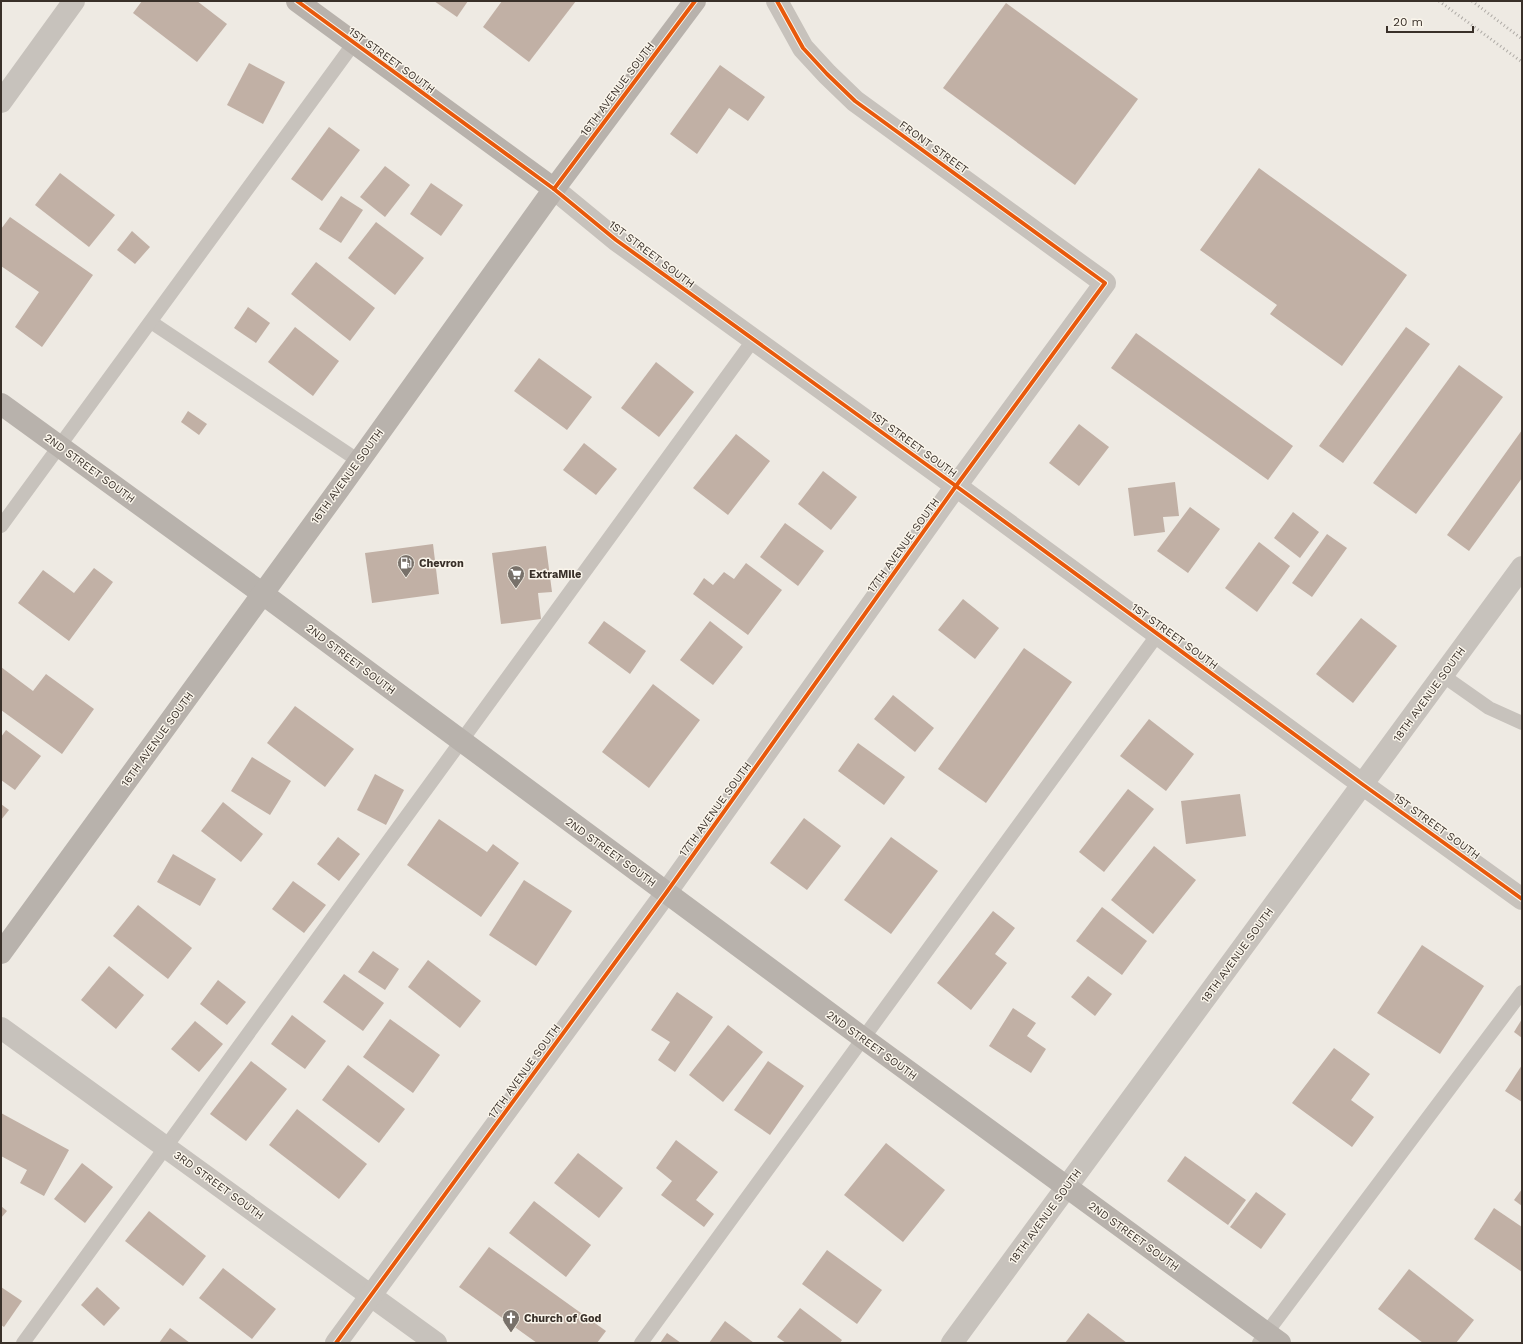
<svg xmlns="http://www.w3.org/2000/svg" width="1523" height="1344" viewBox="0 0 1523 1344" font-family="'Work Sans',sans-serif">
<rect width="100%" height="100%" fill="#eeeae3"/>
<g fill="#c1b0a5">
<path d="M142,1H197L227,24L197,62L133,13Z"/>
<path d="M434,1H468L457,17Z"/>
<path d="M502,1H576L529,62L483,27Z"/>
<path d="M1006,3L1138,99L1075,185L943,88Z"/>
<path d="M249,63L285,82L263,124L227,105Z"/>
<path d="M720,65L765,97L748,121L729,108L697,154L670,134Z"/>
<path d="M329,127L360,150L322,201L291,179Z"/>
<path d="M385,166L410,185L385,217L360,197Z"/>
<path d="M1259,168L1407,275L1342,366L1270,314L1277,305L1200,250Z"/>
<path d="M60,173L115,215L89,247L35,205Z"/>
<path d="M431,183L463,205L441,236L410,214Z"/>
<path d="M341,196L363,210L341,243L319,229Z"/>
<path d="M10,217L93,275L42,347L15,327L39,292L1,266V229Z"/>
<path d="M376,222L424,258L395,295L348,258Z"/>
<path d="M132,231L150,247L135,264L117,250Z"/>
<path d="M316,262L375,308L350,341L291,294Z"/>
<path d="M248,307L270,323L256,343L234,328Z"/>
<path d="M295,327L339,361L313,396L268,362Z"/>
<path d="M1406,327L1430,344L1343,463L1319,446Z"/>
<path d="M1136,333L1293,446L1268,480L1111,368Z"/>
<path d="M539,358L592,397L567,430L514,391Z"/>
<path d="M656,362L694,392L659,437L621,408Z"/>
<path d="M1459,365L1503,397L1416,514L1373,483Z"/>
<path d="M188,411L207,424L199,435L181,422Z"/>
<path d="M1079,424L1109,447L1079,486L1049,463Z"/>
<path d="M1522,430V478L1469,551L1447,535Z"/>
<path d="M736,434L770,461L728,515L693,488Z"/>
<path d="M584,443L617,469L596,495L563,470Z"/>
<path d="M823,471L857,497L831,530L798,504Z"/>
<path d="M1175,482L1179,516L1163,517L1165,532L1134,536L1128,488Z"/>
<path d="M1190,507L1220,529L1188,573L1157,551Z"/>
<path d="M1293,512L1319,532L1300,558L1274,538Z"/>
<path d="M785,523L824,551L798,586L760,557Z"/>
<path d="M1327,534L1347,548L1312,597L1292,583Z"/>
<path d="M1259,542L1290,566L1257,612L1225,588Z"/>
<path d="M433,544L439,594L372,603L365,553Z"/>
<path d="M546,546L552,592L538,593L541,619L501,624L492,553Z"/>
<path d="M746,563L782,590L748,635L693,594L704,578L713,585L724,572L734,579Z"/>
<path d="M94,568L113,582L69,641L18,603L43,570L74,593Z"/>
<path d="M963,599L999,628L975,659L938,630Z"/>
<path d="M1361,618L1397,646L1353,703L1316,674Z"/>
<path d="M604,621L646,651L630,674L588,643Z"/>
<path d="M710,621L743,647L713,685L680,660Z"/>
<path d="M1024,648L1072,682L986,803L938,769Z"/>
<path d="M1,667L33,691L46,674L94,709L62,754L1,710Z"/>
<path d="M653,684L700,720L649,788L602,752Z"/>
<path d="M893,695L934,728L915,752L874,719Z"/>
<path d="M295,706L354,749L325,787L267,743Z"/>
<path d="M1149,719L1194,754L1166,791L1120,756Z"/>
<path d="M6,730L41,756L15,790L1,780V737Z"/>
<path d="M858,743L905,777L884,805L838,771Z"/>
<path d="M252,757L291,781L270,815L231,791Z"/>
<path d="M375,774L404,790L386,825L357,810Z"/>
<path d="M1128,789L1154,809L1104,872L1079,852Z"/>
<path d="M1240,794L1246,836L1186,844L1181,801Z"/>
<path d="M223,802L263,834L241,862L201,831Z"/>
<path d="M1,804L9,810L1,820Z"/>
<path d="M804,818L841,846L807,890L770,863Z"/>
<path d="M439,819L487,852L493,844L519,863L481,917L407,865Z"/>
<path d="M338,837L360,854L339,881L317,864Z"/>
<path d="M891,837L938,871L891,934L844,900Z"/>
<path d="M1154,846L1196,880L1153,934L1111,900Z"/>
<path d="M173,854L216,879L200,906L157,882Z"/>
<path d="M524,880L572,911L536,966L489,935Z"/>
<path d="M293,881L326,905L304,933L272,909Z"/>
<path d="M138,905L192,948L168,979L113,936Z"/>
<path d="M1102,907L1147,941L1122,975L1076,941Z"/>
<path d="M993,911L1015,928L995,954L1007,963L971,1010L937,983Z"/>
<path d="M1422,945L1484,986L1440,1054L1377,1013Z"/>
<path d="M373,951L399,969L385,990L358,972Z"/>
<path d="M428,960L481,1001L460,1028L408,987Z"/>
<path d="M109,966L144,995L116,1029L81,1000Z"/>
<path d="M344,974L384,1003L363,1031L323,1002Z"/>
<path d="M1088,976L1112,994L1095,1016L1071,997Z"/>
<path d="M218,980L246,1002L227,1025L200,1004Z"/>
<path d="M677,992L713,1017L675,1072L658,1060L670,1042L651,1030Z"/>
<path d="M1013,1008L1036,1023L1027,1036L1046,1049L1031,1073L989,1046Z"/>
<path d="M292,1015L326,1041L305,1069L271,1044Z"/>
<path d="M390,1019L440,1055L413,1093L363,1057Z"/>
<path d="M1522,1019V1038L1514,1032Z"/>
<path d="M195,1021L223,1044L199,1072L171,1049Z"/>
<path d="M728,1025L763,1052L723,1102L689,1075Z"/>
<path d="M1334,1048L1370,1074L1351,1100L1374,1117L1352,1147L1292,1103Z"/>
<path d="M251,1061L287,1089L246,1141L210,1114Z"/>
<path d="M768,1061L804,1086L770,1135L734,1110Z"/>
<path d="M348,1065L405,1109L379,1143L322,1100Z"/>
<path d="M1522,1065V1102L1505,1091Z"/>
<path d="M297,1109L367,1164L339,1199L269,1145Z"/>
<path d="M1,1113L69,1150L44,1196L20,1183L27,1170L1,1156Z"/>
<path d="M676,1140L718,1172L696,1200L714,1214L704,1227L661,1195L672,1181L656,1168Z"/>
<path d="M886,1143L945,1190L903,1242L844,1195Z"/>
<path d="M578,1153L623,1188L599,1218L554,1183Z"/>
<path d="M1185,1156L1246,1200L1228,1225L1167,1181Z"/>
<path d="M82,1163L113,1187L85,1223L54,1199Z"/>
<path d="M1522,1189V1206L1514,1200Z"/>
<path d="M1256,1192L1286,1214L1261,1249L1230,1227Z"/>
<path d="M534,1201L591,1245L566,1277L509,1233Z"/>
<path d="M1,1206L7,1211L1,1218Z"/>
<path d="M1494,1208L1522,1227V1272L1474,1239Z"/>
<path d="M149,1211L206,1256L183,1286L125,1241Z"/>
<path d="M489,1247L606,1331L597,1343H537L459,1287Z"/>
<path d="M827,1250L882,1290L857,1324L802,1284Z"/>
<path d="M223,1268L276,1309L252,1339L199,1298Z"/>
<path d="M1409,1269L1474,1320L1456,1343H1423L1378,1309Z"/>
<path d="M1,1287L22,1301L4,1327L1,1325Z"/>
<path d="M97,1287L120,1308L104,1326L81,1305Z"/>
<path d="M800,1308L842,1340L840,1343H786L777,1337Z"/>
<path d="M1088,1313L1127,1343H1065Z"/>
<path d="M725,1321L754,1343H709Z"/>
<path d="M170,1328L190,1343H159Z"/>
<path d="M667,1333L681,1343H660Z"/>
</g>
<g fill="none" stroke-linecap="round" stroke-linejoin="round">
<g stroke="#c7c2bc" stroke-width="14">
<path d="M151,322L359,461"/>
<path d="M1,526L354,43"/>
<path d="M1442,675L1489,708L1522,723"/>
<path d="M23,1343L754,339"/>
<path d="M641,1343L1158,634"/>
<path d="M1259,1343L1522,992"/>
</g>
<g stroke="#c7c2bc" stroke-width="22">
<path d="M1,102L74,1"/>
<path d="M554,189L616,240L956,486L1362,784L1522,899"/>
<path d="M1,1028L436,1343"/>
<path d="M336,1343L666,893L956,486L1105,283L855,101L827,74L803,48L777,1"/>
<path d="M952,1343L1522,567"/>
</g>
<g stroke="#b8b2ac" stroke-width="22">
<path d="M297,1L554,189"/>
<path d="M1,404L263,594L863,1038L1280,1343"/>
<path d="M1,953L339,489L554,189L695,1"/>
</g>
<g stroke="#afaba6" stroke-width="3" stroke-dasharray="1 3" stroke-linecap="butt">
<path d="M1439,1L1522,62"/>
<path d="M1472,1L1522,39"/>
</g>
<g stroke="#faf5eb" stroke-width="6">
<g id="cycleway">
<path d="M297,1L554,189L616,240L956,486L1362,784L1522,899"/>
<path d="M554,189L695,1"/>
<path d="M336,1343L666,893L956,486L1105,283L855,101L827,74L803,48L777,1"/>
</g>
</g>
<use href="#cycleway" stroke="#e8590c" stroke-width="4"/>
</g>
<defs>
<g id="fuel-pin" transform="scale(0.9)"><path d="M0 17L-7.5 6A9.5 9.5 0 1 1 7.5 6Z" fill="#78716a" stroke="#faf5eb"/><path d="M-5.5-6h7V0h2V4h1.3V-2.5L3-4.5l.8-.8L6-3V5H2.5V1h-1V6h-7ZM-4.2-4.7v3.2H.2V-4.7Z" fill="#fff"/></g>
<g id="supermarket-pin" transform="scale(0.9)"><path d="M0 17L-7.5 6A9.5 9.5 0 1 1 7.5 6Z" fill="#78716a" stroke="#faf5eb"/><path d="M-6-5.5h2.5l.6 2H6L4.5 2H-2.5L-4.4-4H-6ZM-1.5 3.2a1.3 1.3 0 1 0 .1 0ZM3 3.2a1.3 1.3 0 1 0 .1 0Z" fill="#fff"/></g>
<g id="church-pin" transform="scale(0.9)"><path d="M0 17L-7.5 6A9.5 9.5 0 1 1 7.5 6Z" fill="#78716a" stroke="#faf5eb"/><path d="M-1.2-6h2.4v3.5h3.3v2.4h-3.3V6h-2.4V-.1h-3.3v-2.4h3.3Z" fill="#fff"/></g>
</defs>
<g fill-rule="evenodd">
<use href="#fuel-pin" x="406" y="563"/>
<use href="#supermarket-pin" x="516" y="574"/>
<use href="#church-pin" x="511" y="1318"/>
</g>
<g text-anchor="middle" stroke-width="3" stroke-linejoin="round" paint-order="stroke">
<g font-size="11" fill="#393029" stroke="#faf5eb">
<text transform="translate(392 60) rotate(36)" y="4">1ST STREET SOUTH</text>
<text transform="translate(617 89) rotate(-53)" y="4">16TH AVENUE SOUTH</text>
<text transform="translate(934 147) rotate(36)" y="4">FRONT STREET</text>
<text transform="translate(652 254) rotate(37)" y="4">1ST STREET SOUTH</text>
<text transform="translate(914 444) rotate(36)" y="4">1ST STREET SOUTH</text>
<text transform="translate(90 468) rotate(36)" y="4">2ND STREET SOUTH</text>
<text transform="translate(347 476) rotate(-54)" y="4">16TH AVENUE SOUTH</text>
<text transform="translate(903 545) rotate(-54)" y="4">17TH AVENUE SOUTH</text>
<text transform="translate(1175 636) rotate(36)" y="4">1ST STREET SOUTH</text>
<text transform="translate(351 659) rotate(37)" y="4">2ND STREET SOUTH</text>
<text transform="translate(1429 694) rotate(-54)" y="4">18TH AVENUE SOUTH</text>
<text transform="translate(157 739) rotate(-54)" y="4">16TH AVENUE SOUTH</text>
<text transform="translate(715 809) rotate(-54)" y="4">17TH AVENUE SOUTH</text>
<text transform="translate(1437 826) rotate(36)" y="4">1ST STREET SOUTH</text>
<text transform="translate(611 852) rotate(36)" y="4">2ND STREET SOUTH</text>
<text transform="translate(1237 955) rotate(-54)" y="4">18TH AVENUE SOUTH</text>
<text transform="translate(872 1045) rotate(36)" y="4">2ND STREET SOUTH</text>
<text transform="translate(524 1071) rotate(-54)" y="4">17TH AVENUE SOUTH</text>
<text transform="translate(219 1185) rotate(36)" y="4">3RD STREET SOUTH</text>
<text transform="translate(1045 1216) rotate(-54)" y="4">18TH AVENUE SOUTH</text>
<text transform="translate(1134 1236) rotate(36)" y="4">2ND STREET SOUTH</text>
</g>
<g font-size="11" font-weight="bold" fill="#393029" stroke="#faf5eb" text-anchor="start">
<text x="419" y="567">Chevron</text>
<text x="529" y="578">ExtraMile</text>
<text x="524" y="1322">Church of God</text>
</g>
</g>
<rect width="1523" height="1344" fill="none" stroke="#393029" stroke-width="4"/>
<path d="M1387 26v6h86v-6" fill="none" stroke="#393029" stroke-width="2"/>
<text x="1393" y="26" font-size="12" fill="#393029" stroke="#faf5eb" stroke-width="3" paint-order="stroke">20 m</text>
</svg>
